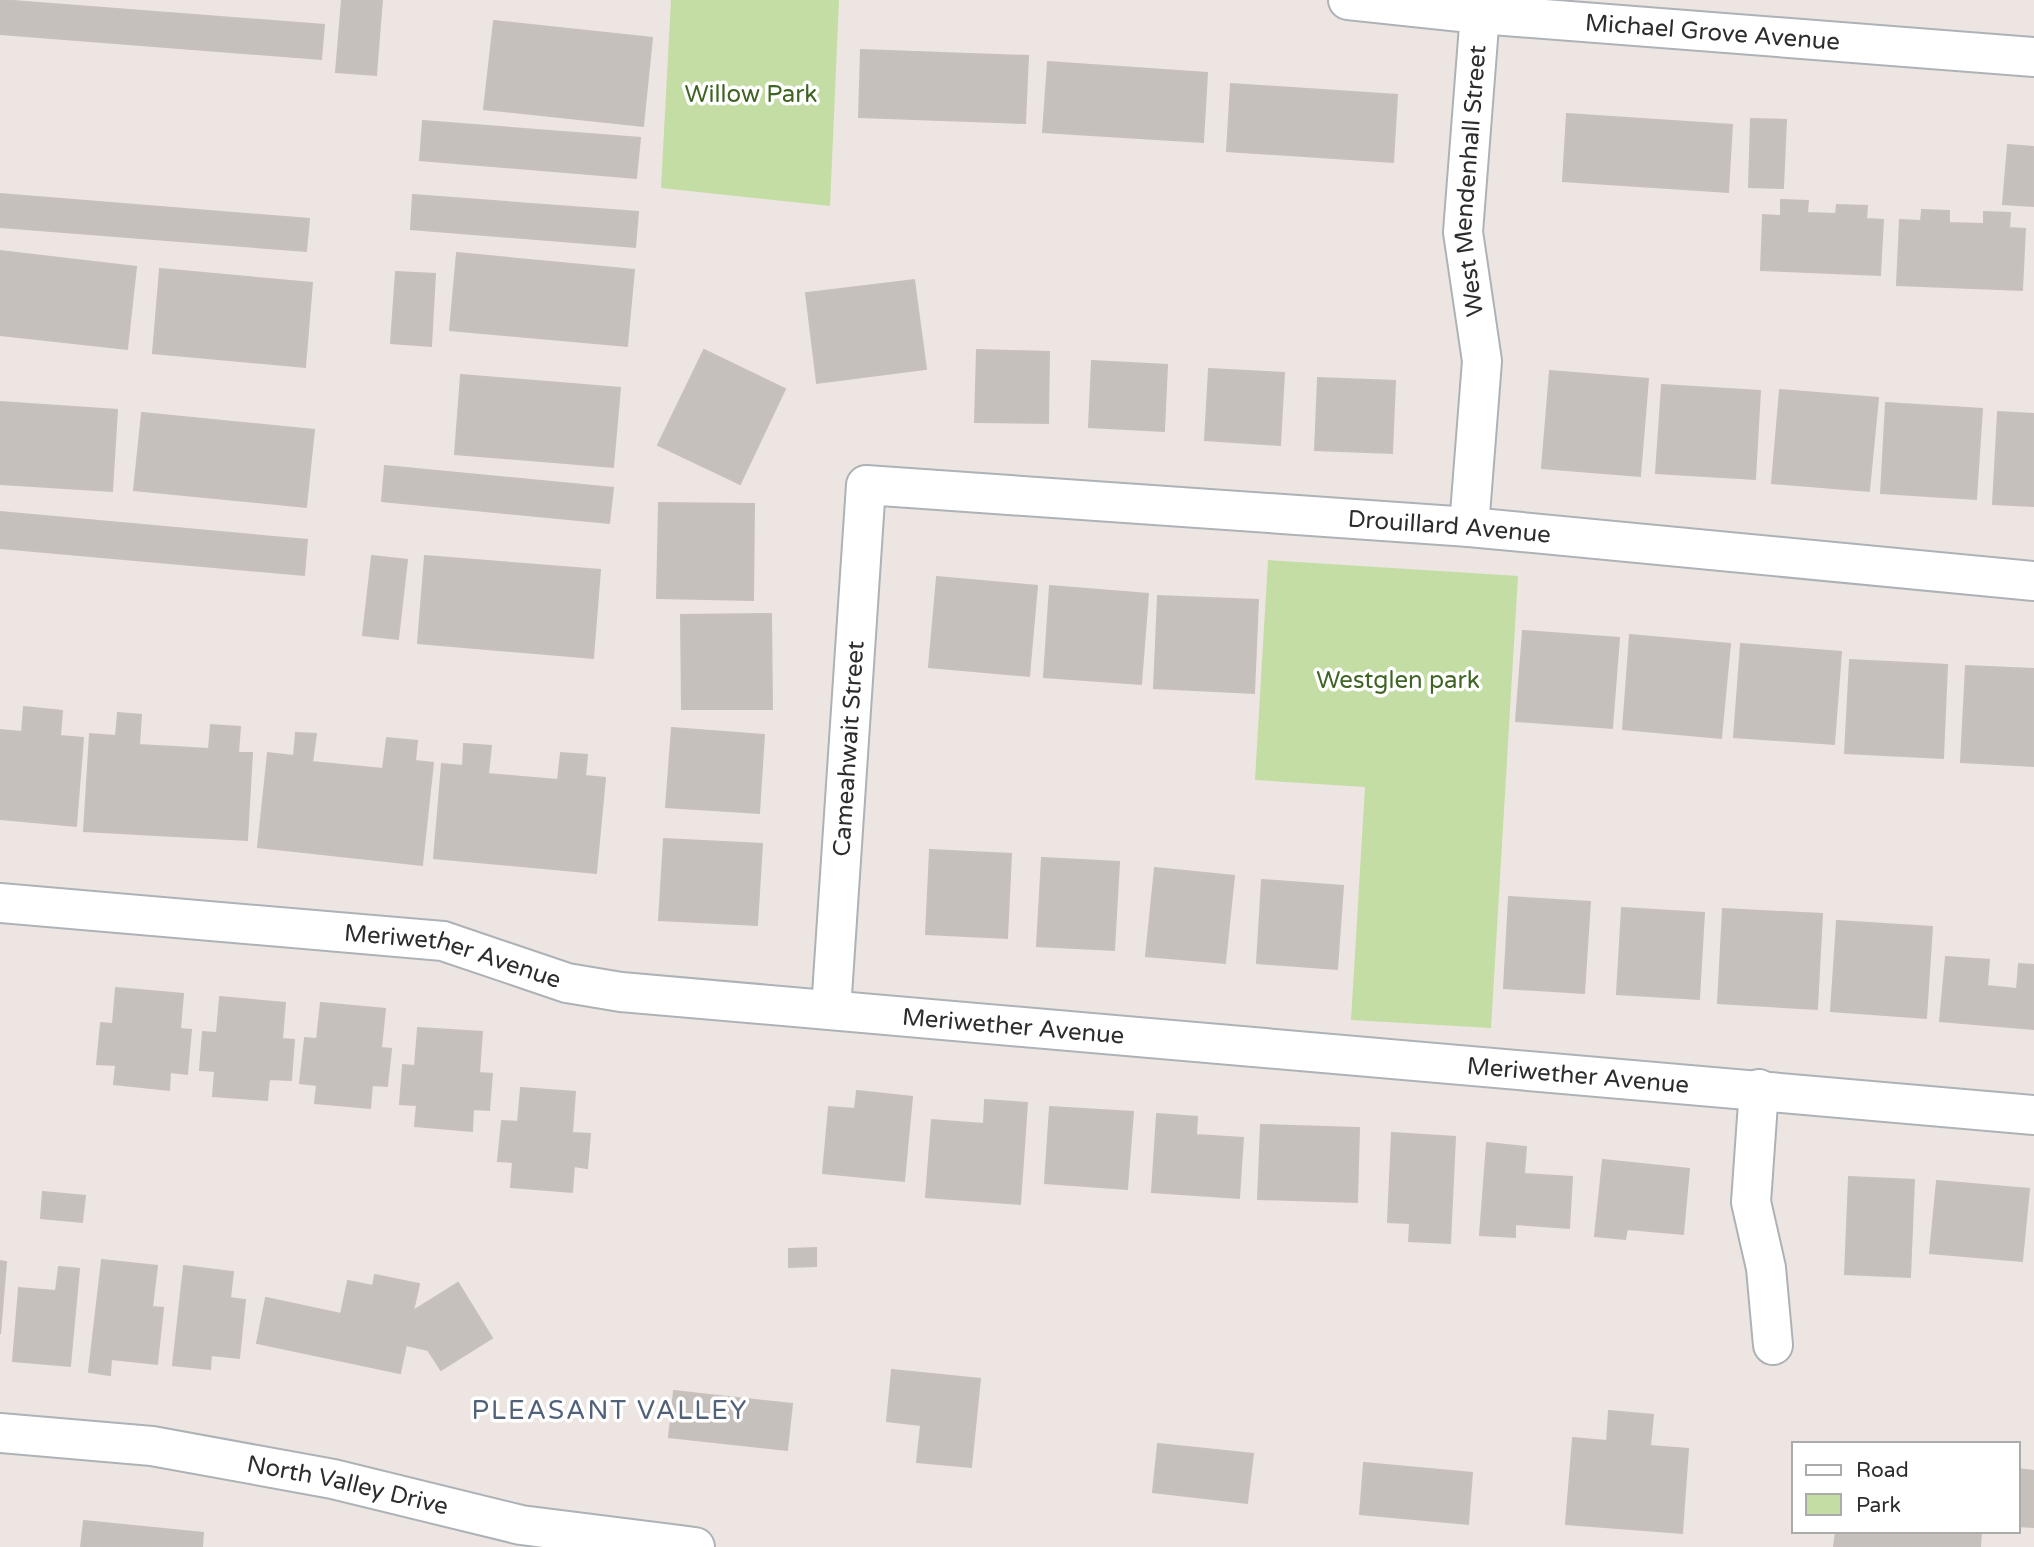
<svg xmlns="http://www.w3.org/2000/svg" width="2034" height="1547" viewBox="0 0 2034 1547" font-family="'Varela Round',sans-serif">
<rect width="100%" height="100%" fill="#ede5e1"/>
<g fill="#c4dda4">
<path d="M671,0H839L830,206L661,188Z"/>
<path d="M1268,560L1518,576L1491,1028L1351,1020L1365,787L1255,780Z"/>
</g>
<g fill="#c6c0bc" stroke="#c8c0ba" stroke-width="2">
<path d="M0,0L324,25L321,59L0,34Z"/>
<path d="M342,0H382L376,75L336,72Z"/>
<path d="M494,21L652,38L643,126L484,109Z"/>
<path d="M861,50L1028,56L1025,123L859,117Z"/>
<path d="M1048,62L1207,73L1203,142L1043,132Z"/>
<path d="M1231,84L1397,95L1393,162L1227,151Z"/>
<path d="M1567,114L1732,125L1728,192L1563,181Z"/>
<path d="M1751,119L1786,120L1783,188L1749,187Z"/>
<path d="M423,121L640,138L636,178L420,160Z"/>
<path d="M2008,145L2034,147V206L2003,204Z"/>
<path d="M0,194L309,219L306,251L0,227Z"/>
<path d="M413,195L638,212L635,247L411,229Z"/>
<path d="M1781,200L1808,201L1807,213L1836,214L1837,205L1867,206L1866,219L1883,220L1880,275L1761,270L1763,215L1781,216Z"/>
<path d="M1922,210L1949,211V223L1984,224V212L2010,213L2009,228L2025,229L2022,290L1897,285L1900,220L1921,221Z"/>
<path d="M0,251L136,267L127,349L0,335Z"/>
<path d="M457,253L634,270L627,346L450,330Z"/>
<path d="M160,269L312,283L305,367L153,353Z"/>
<path d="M396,272L435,274L431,346L391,343Z"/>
<path d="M914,280L926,369L817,383L806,293Z"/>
<path d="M704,350L785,389L740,484L658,445Z"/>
<path d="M977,350L1049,352L1048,423L975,422Z"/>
<path d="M1092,361L1167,365L1164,431L1089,427Z"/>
<path d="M1209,369L1284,373L1280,445L1205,440Z"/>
<path d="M1550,371L1648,379L1640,476L1542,468Z"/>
<path d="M461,375L620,388L613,467L455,454Z"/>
<path d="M1318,378L1395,381L1392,453L1315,450Z"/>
<path d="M1662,385L1760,391L1755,479L1656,473Z"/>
<path d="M1780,390L1878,398L1869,491L1772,483Z"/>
<path d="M0,402L117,410L112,491L0,484Z"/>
<path d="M1886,403L1982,409L1976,499L1881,493Z"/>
<path d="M1998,412L2034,414V506L1993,504Z"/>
<path d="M142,413L314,430L306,507L134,490Z"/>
<path d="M385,466L613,488L609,523L382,501Z"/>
<path d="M659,503L754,504L753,600L657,598Z"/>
<path d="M0,512L307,540L304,575L0,548Z"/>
<path d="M372,556L407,560L398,639L363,635Z"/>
<path d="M425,556L600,570L593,658L418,643Z"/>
<path d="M937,577L1037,586L1029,676L929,667Z"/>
<path d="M1050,586L1148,594L1141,684L1044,677Z"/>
<path d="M1158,596L1258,600L1254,693L1154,688Z"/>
<path d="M771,614L772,709H682L681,615Z"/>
<path d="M1523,631L1619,638L1612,728L1516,721Z"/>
<path d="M1630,635L1730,644L1721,738L1623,729Z"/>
<path d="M1741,644L1841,652L1834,744L1734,737Z"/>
<path d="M1850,660L1947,665L1943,758L1845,753Z"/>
<path d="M1966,666L2034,669V766L1961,762Z"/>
<path d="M24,707L62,711L60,736L83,738L76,826L0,819V730L22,732Z"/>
<path d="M118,713L141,715L139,745L209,749L211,725L240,727L238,753H252L247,840L84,831L90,734L116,736Z"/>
<path d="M672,728L764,735L759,813L666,807Z"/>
<path d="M296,733L316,734L312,762L383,769L387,738L417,741L415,761L433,763L422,865L258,847L268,753L294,756Z"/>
<path d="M464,744L491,746L488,774L558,780L561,753L587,755L585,776L605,778L596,873L434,858L442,764L463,766Z"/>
<path d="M664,839L762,844L757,925L659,920Z"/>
<path d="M930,850L1011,854L1007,938L926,934Z"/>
<path d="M1042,858L1119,862L1114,950L1037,946Z"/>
<path d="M1155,868L1234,876L1225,963L1146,956Z"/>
<path d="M1262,880L1343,886L1337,969L1257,963Z"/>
<path d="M1509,897L1590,902L1584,993L1504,988Z"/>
<path d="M1622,908L1704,913L1699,999L1617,994Z"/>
<path d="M1723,909L1822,914L1817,1009L1718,1003Z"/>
<path d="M1837,921L1932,927L1926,1018L1831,1011Z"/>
<path d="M1946,957L1989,960L1987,986L2017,989L2019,964L2034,965V1029L1940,1021Z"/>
<path d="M116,988L183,994L180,1029L191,1030L187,1074L170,1072L169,1090L114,1084L116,1065L97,1064L101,1023L113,1024Z"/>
<path d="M220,997L285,1003L282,1039L294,1040L291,1080L269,1079L267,1100L213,1096L215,1071L200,1070L203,1032L217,1033Z"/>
<path d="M321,1003L385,1009L381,1048L391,1049L387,1086L372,1085L370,1108L315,1103L317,1085L300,1083L305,1038L317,1039Z"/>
<path d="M418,1028L482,1032L479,1073L492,1074L489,1110L473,1109L472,1131L415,1126L417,1105L400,1104L403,1065L415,1066Z"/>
<path d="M521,1088L575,1092L572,1133L590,1134L587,1168L574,1166L572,1192L511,1187L513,1162L498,1161L502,1121L518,1122Z"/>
<path d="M857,1091L912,1097L904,1181L823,1173L829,1107L855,1109Z"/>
<path d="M985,1100L1027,1103L1020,1204L926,1197L932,1120L984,1124Z"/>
<path d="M1050,1107L1133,1112L1127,1189L1045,1183Z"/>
<path d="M1157,1114L1197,1117L1196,1135L1243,1138L1239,1198L1152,1192Z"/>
<path d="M1261,1125L1359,1128L1357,1202L1258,1199Z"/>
<path d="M1392,1133L1455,1137L1450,1243L1409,1241L1410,1223L1388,1222Z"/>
<path d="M1487,1143L1526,1147L1524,1174L1572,1177L1569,1228L1515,1224V1237L1480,1235Z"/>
<path d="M1603,1160L1689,1169L1683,1234L1627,1229L1625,1239L1595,1236Z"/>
<path d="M1849,1177L1914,1180L1910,1277L1845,1274Z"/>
<path d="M1937,1181L2029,1189L2022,1261L1930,1253Z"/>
<path d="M43,1192L85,1196L82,1222L41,1218Z"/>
<path d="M816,1248V1266L789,1267V1249Z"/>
<path d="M102,1260L157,1266L152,1307L163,1308L157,1364L111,1359L110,1375L89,1372Z"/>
<path d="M0,1261L6,1262L0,1334Z"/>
<path d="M184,1266L233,1272L230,1298L245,1300L239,1358L211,1355L210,1369L173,1365Z"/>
<path d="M59,1267L79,1269L70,1366L13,1361L19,1288L56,1291Z"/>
<path d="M375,1275L419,1284L413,1311L458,1283L492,1338L441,1370L428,1350L406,1345L400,1373L257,1343L266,1298L341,1314L348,1281L373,1286Z"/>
<path d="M892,1370L980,1379L971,1467L917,1462L921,1425L887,1421Z"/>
<path d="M674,1391L792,1404L787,1450L669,1437Z"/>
<path d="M1609,1411L1653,1415L1650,1446L1688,1449L1682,1533L1566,1524L1573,1438L1607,1441Z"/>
<path d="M1158,1444L1253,1454L1247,1503L1153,1492Z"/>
<path d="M1364,1463L1472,1473L1468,1524L1360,1514Z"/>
<path d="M2018,1469L2034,1471L2033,1527L2018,1526Z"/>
<path d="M84,1521L203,1533L202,1547H81Z"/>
<path d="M1836,1531H1981L1980,1547H1834Z"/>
</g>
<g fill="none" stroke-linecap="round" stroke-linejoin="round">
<g stroke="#adb2b7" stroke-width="42">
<g id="minor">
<path id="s1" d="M1348,0L1480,14L2034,57"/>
<path id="s2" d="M1469,527L1482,361L1463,232L1481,0"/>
<path id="s3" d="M0,903L443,941L567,983L621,992L2034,1115"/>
<path id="s4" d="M831,1010L866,485L1469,527L2034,581"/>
<path d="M1759,1089L1751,1202L1766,1268L1773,1345"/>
<path id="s5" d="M0,1433L152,1446L333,1479L521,1525L695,1547"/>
</g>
</g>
<use href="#minor" stroke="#fff" stroke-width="38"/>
</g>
<g text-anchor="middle" stroke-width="7" stroke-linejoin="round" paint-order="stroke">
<g font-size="24" fill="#2d2d2d" stroke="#fff">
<text dy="8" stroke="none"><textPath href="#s1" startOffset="366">Michael Grove Avenue</textPath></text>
<text dy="8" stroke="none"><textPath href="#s2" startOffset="348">West Mendenhall Street</textPath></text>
<text dy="8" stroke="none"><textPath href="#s4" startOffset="1111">Drouillard Avenue</textPath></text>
<text dy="8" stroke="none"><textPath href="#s4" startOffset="262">Cameahwait Street</textPath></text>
<text dy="8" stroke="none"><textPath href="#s3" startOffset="457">Meriwether Avenue</textPath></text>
<text dy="8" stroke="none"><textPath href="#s3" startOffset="1024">Meriwether Avenue</textPath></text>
<text dy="8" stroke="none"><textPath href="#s3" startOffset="1591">Meriwether Avenue</textPath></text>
<text dy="8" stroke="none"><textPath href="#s5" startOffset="352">North Valley Drive</textPath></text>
</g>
<g font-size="24" fill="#3f6423" stroke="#fff">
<text x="751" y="102">Willow Park</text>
<text x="1398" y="688">Westglen park</text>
</g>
<g font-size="26" letter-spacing="2" fill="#516179" stroke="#fff">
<text x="610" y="1419">PLEASANT VALLEY</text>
</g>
</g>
<rect x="1792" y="1442" width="228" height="91" fill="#ffffff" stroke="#ababab" stroke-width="2"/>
<rect x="1806" y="1465" width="35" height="10" fill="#ffffff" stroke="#ababab" stroke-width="2"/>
<text x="1856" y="1477" font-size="21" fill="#2d2d2d">Road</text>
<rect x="1806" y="1494" width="35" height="21" fill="#c4dda4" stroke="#ababab" stroke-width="2"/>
<text x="1856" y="1512" font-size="21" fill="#2d2d2d">Park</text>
</svg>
